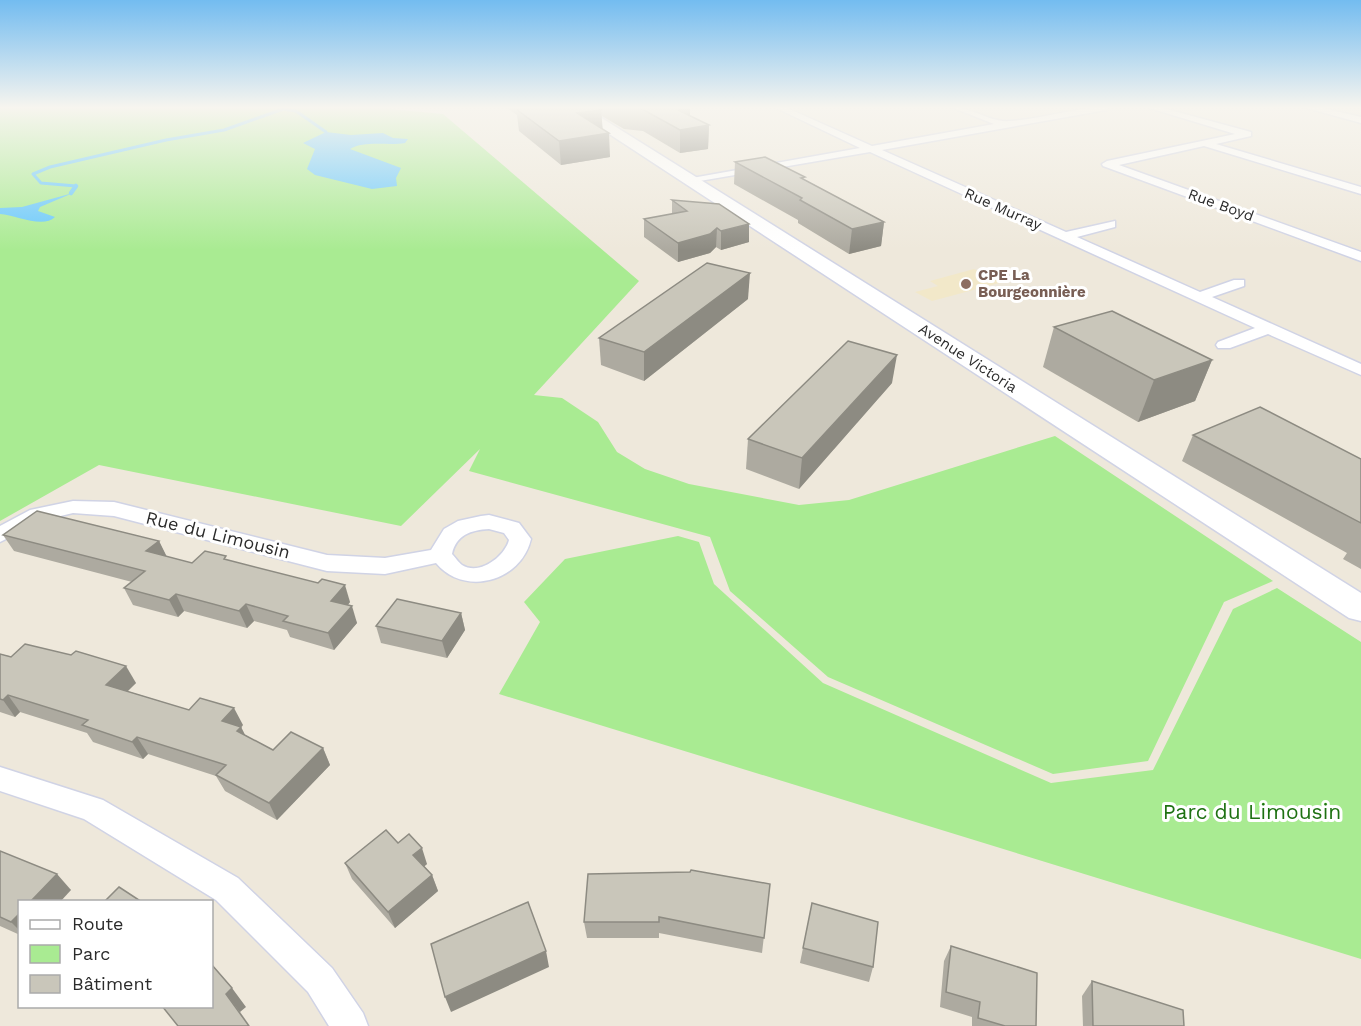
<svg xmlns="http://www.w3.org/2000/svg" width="1361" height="1026" viewBox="0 0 1361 1026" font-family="'Work Sans',sans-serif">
<rect width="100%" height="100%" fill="#eee8db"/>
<path fill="#f2e8c9" d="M974,269L1003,282L932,301L915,292L938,286L930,281Z"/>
<g fill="#a9eb92">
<path d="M0,107H369L443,114L639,281L534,395L562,398L598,422L617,452L645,469L689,484L799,505L849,500L1055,436L1273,581L1224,602L1148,761L1053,774L828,677L730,591L710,537L469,471L480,449L401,526L99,465L0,521Z"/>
<path d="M678,536L699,542L714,584L823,683L1051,783L1153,770L1233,609L1277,588L1361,642V959L499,694L540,622L524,602L565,559Z"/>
</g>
<g fill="#63c7fc">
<path d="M326,132L351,135L383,133L393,138L408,139L405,143C388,146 365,140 350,149L401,168L396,178L397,186L372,189L315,175L307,169L315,149L303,143Z"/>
<path d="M73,193L40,207L38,211L55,217C43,229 16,215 0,214V208L22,207Z"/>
</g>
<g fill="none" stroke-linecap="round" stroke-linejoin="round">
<path stroke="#63c7fc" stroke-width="3" d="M75,188L76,186L41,183L33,174L50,167L166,140L224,130L283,109L296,111L326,132"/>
<path stroke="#63c7fc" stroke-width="4.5" d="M71,193L76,186"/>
<g stroke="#d0d3e5" stroke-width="3">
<g id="street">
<path d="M774,107H785L872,146L994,124L951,107C971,107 992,123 1009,121C1043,119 1076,107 1110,107L1106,110L882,150L1066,232L1115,221V227L1077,237L1200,292L1234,280H1244V286L1212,297L1361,364V375L1268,334L1230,348H1218L1216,345L1218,342L1255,328L870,152L688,183V179L692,178L860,148Z"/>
<path d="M1146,107H1159L1251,132V136L1216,144L1361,187V194L1204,146L1119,165L1361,252V261L1103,166L1102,164L1107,161L1235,134Z"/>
<path d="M1303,107H1318L1361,117V123Z"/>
<path d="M73,501L114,502L327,555L385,558L431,550L444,529L458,521L481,516L489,515L519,523L531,539C521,582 464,597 436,563L385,574L327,571L114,516L73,513L44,520L0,542V526L30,510ZM489,529L504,533L509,540C505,556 480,576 462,565C459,563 455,557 452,554C456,535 471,530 489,529Z"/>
<path d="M0,767L103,800L238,878L332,968L363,1013L368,1026H329L308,992L216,900L84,819L0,791Z"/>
</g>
</g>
<g stroke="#d0d3e5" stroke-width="3">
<path id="secondary" d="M568,107H584L1361,593V621L1349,618Z"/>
</g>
<use href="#street" fill="#fff" fill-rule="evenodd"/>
<use href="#secondary" fill="#fff" fill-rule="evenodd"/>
</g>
<g fill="#adaaa0">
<path d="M506,107H690V116L709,125L708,149L680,153L643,131L624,129L602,116V129L610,157L561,165L519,131L517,115Z"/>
<path d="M735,162L805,180L884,222L881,246L849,254L798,223V220L734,184Z"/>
<path d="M672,200L749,242L721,250L716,247L710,253L678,262L644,237V219L672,214Z"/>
<path d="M748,299L644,381L601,365L599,338Z"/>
<path d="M1054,327L1212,360L1195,401L1138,422L1043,367Z"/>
<path d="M892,383L799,489L746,469L748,439Z"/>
<path d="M1193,435L1361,459V569L1343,559L1347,553L1182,461Z"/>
<path d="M3,535L159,541L166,556L192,563L228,560L350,602L348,605L357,623L334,650L290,637L287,630L254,621L247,628L184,611L178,617L133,605L124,588L132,582L14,551Z"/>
<path d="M461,613L465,630L447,658L381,643L376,626Z"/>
<path d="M0,654L136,683L127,691L189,710L243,725L241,727L245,735L273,750L323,748L330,765L277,820L225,791L216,776L148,754L143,759L93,742L87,733L20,712L15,717L0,712Z"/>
<path d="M398,843L427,864L424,866L432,875L438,891L395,928L352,879L345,863Z"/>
<path d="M0,851L71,890L20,902V935L0,926Z"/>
<path d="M770,884L762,953L659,933V938H587L584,922Z"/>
<path d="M812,903L873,967L869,982L800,963Z"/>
<path d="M951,946L1036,1026H972V1017L940,1007L944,961Z"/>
<path d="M1092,981L1184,1026H1083L1082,996Z"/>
</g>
<g fill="#8d8b82">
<path d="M681,107H690V119L678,110Z"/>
<path d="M601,110L603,132L577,113Z"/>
<path d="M709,125L708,149L680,153V130Z"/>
<path d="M609,133L610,157L561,165L559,141Z"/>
<path d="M884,222L881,246L849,254L852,229Z"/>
<path d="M749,224V242L721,250V231Z"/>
<path d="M717,228L716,247L710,253L678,262V243Z"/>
<path d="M750,273L748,299L644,381V352Z"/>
<path d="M897,355L892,383L799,489L802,458Z"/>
<path d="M1212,360L1195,401L1138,422L1154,380Z"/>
<path d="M159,541L167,557L146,551Z"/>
<path d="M345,585L350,602L337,618L331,601Z"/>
<path d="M176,594L184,611L178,617L169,600Z"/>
<path d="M246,604L254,621L247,628L239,611Z"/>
<path d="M352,606L357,623L334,650L328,633Z"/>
<path d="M461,613L465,630L447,658L442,641Z"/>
<path d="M126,666L136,683L117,702L106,685Z"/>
<path d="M8,695L20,712L15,717L3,700Z"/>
<path d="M234,708L243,725L241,727L249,743L222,721Z"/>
<path d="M137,737L148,754L143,759L132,742Z"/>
<path d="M323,748L330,765L277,820L269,803Z"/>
<path d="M422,848L427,864L419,871L413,855Z"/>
<path d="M57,874L71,890L60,902H30Z"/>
<path d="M432,875L438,891L395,928L388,912Z"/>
<path d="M20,913V931L11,922Z"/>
<path d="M546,951L549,967L451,1012L445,997Z"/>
<path d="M232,988L246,1007L240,1012L250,1026L226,994Z"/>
</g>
<g fill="#c9c6ba" stroke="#8d8b82" stroke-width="1.5">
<path d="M532,107H596L601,110L577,113L609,133L559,141L516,109Z"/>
<path d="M622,107H681L678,110L709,125L680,130L642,109Z"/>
<path d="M765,157L805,177L801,178L884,222L852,229L800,200L802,198L735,162Z"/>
<path d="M672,200L719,204L749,224L721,231L717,228L710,234L678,243L644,219L687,211Z"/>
<path d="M707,263L750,273L644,352L599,338Z"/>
<path d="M1112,311L1212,360L1154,380L1054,327Z"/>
<path d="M848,341L897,355L802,458L748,439Z"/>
<path d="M1260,407L1361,459V523L1193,435Z"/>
<path d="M37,511L159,541L146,551L192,563L205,551L226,556L224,559L318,583L322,579L345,585L331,601L352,606L328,633L283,621L288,616L246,604L239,611L176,594L169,600L124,588L145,571L3,535Z"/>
<path d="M397,599L461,613L442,641L376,626Z"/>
<path d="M25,644L71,655L76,651L126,666L106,685L189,710L200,698L234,708L222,721L241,727L237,731L273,750L291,732L323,748L269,803L216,775L226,765L137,737L132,742L82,725L88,720L8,695L3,700L0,699V654L11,657Z"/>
<path d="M386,830L398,843L409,834L422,848L413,855L432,875L388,912L345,863Z"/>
<path d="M0,851L57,874L30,902H20V913L11,922L0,917Z"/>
<path d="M691,870L770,884L764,938L659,917V922H584L588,874L690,872Z"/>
<path d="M119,887L142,902H104Z"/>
<path d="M528,902L546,951L445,997L431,944Z"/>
<path d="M812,903L878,922L873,967L803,948Z"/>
<path d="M951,946L1037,973L1036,1026H1005L978,1018L980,1002L946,992Z"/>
<path d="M212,965L232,988L226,994L249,1026H178L162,1006H212Z"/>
<path d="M1092,981L1183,1010L1184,1026H1093Z"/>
</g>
<linearGradient id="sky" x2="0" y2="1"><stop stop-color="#73bcf0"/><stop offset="0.43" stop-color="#f7f5ef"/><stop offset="1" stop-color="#f7f5ef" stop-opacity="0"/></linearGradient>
<rect width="1361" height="250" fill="url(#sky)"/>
<circle fill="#8d6e63" stroke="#fff" stroke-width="2" cx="966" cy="284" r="6"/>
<g text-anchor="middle" stroke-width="6" stroke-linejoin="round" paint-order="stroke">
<g font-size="15" fill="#2b2b2b" stroke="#fff">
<text transform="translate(1221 205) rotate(20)" y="5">Rue Boyd</text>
<text transform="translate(1003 209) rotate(24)" y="5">Rue Murray</text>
<text transform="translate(968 358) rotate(33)" y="5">Avenue Victoria</text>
</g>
<g font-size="15" font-weight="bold" fill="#785e54" stroke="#fff" text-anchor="start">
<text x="978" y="280">CPE La<tspan x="978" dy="17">Bourgeonnière</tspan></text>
</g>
<g font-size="18" fill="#2b2b2b" stroke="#fff">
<text transform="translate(218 535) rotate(14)" y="6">Rue du Limousin</text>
</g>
<g font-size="21" fill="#1e7112" stroke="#fff">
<text x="1252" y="819">Parc du Limousin</text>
</g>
</g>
<rect x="18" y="900" width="195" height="108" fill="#ffffff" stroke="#aaaaaa" stroke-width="1.5"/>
<rect x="30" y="920" width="30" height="9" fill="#ffffff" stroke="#aaaaaa" stroke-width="1.5"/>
<text x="72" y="930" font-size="18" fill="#2b2b2b">Route</text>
<rect x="30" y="945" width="30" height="18" fill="#a9eb92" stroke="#aaaaaa" stroke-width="1.5"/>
<text x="72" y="960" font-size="18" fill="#2b2b2b">Parc</text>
<rect x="30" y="975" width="30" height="18" fill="#c9c6ba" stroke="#aaaaaa" stroke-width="1.5"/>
<text x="72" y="990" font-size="18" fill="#2b2b2b">Bâtiment</text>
</svg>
